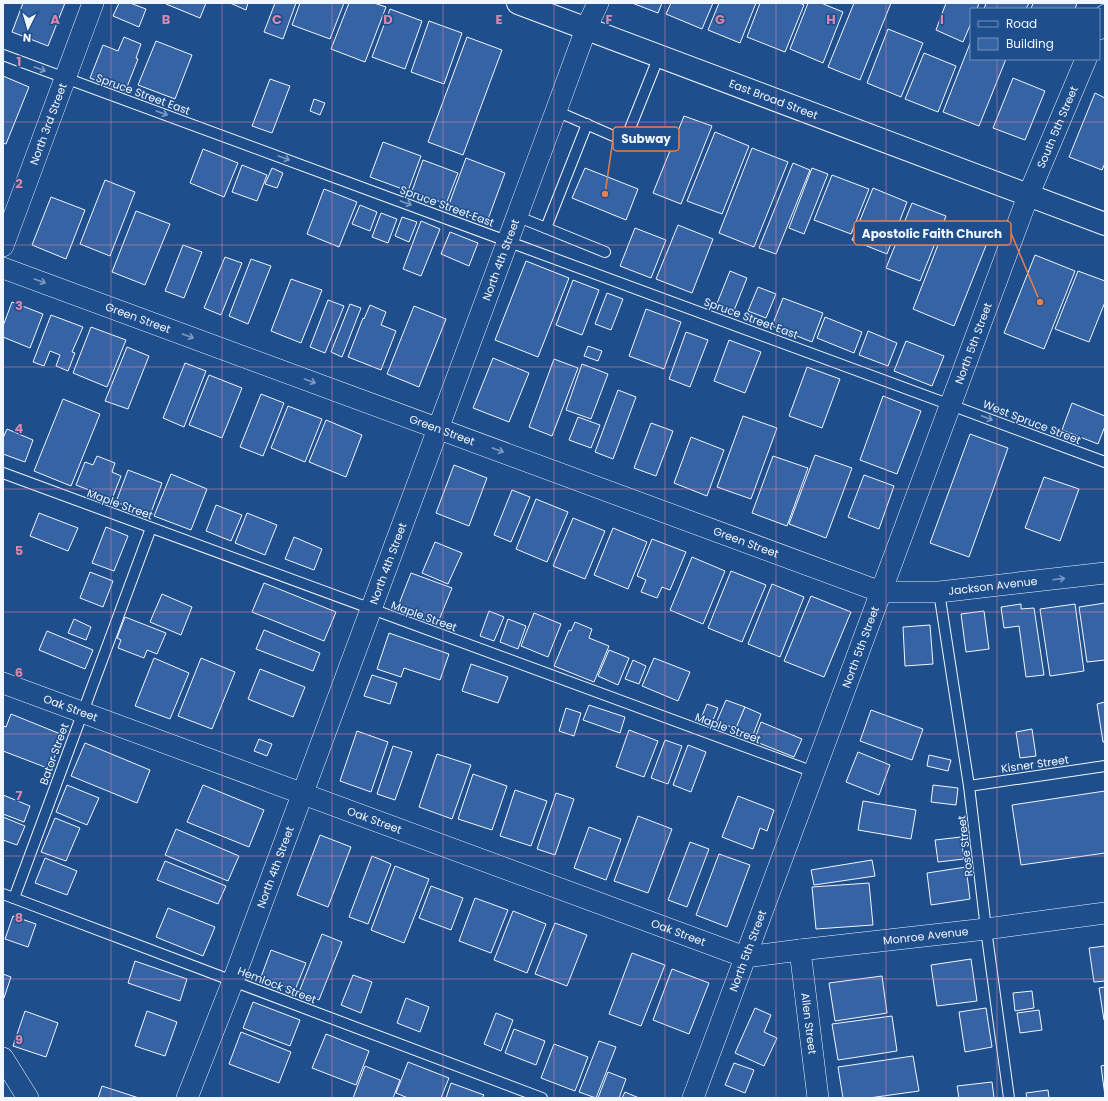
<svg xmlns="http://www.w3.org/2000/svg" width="1108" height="1101" viewBox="0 0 1108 1101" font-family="Poppins,sans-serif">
<rect width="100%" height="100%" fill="#1f4e8c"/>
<g fill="#3563a3" stroke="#f2f6ff">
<path d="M23,3H65L48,46L12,32Z"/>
<path d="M119,3H130L146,9L139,27L113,16Z"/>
<path d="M166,3H206L200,18L166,4Z"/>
<path d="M230,3H248L246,10Z"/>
<path d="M275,3H296L283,39L264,32Z"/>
<path d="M300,3H344L330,39L292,25Z"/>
<path d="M349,3H374L386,7L365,62L331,49Z"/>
<path d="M632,3H662L658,13Z"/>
<path d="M671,3H713L702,29L666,14Z"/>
<path d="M719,3H756L740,43L708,30Z"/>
<path d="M760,3H799L804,5L785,52L747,37Z"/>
<path d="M808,3H821L843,12L823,63L790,49Z"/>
<path d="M854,3H891L860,80L828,67Z"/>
<path d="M946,3H979L977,9H971V23L963,42L936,30Z"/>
<path d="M986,3H1029L1026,9H984Z"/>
<path d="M1033,3H1077L1075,9H1031Z"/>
<path d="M390,9L422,21L405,69L372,57Z"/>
<path d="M429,21L462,33L444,84L411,72Z"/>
<path d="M888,29L923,43L901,97L867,83Z"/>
<path d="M124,37L141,44L136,58L138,59L125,92L90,78L103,45L118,51Z"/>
<path d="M467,37L502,50L463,155L428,142Z"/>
<path d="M156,41L192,55L175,99L138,85Z"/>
<path d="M971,41V59H1006L979,126L943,112Z"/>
<path d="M924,53L956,66L938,112L905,99Z"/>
<path d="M3,76L29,87L6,144L3,143Z"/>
<path d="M1013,78L1045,91L1025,140L993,128Z"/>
<path d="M270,79L290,86L272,133L252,126Z"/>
<path d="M1095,93L1105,98V163L1102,170L1069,157Z"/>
<path d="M314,99L325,103L320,115L310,111Z"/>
<path d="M684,116L712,126L681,204L653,193Z"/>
<path d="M715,132L749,146L722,214L687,201Z"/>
<path d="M383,142L421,156L408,191L370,177Z"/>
<path d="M752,148L788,162L754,247L719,233Z"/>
<path d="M203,149L238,163L224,197L190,183Z"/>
<path d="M466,158L505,173L487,222L448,207Z"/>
<path d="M423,160L458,173L446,204L412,191Z"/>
<path d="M793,163L810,170L776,254L759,248Z"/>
<path d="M242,165L267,175L257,201L232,192Z"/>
<path d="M272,168L283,173L277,188L265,184Z"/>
<path d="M585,168L638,189L626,220L572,198Z"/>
<path d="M812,168L828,174L804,234L789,228Z"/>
<path d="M832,175L869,189L851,234L814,220Z"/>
<path d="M105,180L135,192L110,256L80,244Z"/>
<path d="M873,188L907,202L887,254L852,240Z"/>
<path d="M324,189L357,202L339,247L307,234Z"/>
<path d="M51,197L85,210L66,259L32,245Z"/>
<path d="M912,203L946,216L920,281L886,268Z"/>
<path d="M360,205L377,212L370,231L352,224Z"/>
<path d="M136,211L170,224L145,285L112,272Z"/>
<path d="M381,213L397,219L388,243L372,237Z"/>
<path d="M402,217L417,222L409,242L395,236Z"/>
<path d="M421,221L440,229L421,276L403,269Z"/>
<path d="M947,222L989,238L954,326L913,309Z"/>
<path d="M678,225L713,239L692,293L656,279Z"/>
<path d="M635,228L666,240L651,278L620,266Z"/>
<path d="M450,232L478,243L469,266L441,254Z"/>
<path d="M183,245L202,252L184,298L165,291Z"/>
<path d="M1035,255L1075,271L1044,349L1004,333Z"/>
<path d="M225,257L242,263L221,315L204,308Z"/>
<path d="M251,259L271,266L248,324L229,316Z"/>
<path d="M526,261L569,278L538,357L495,340Z"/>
<path d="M730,271L747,278L733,313L716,306Z"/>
<path d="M1078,271L1105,281V302L1089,342L1055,329Z"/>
<path d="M291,279L322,290L301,343L271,331Z"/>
<path d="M573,280L599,290L582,335L556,325Z"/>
<path d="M758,287L776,294L766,318L748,311Z"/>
<path d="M607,293L623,299L611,330L595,324Z"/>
<path d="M783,298L823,313L812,342L772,326Z"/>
<path d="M328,300L344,306L325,353L310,347Z"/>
<path d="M12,302L43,314L30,348L3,337V326Z"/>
<path d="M350,304L361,308L342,357L331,352Z"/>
<path d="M370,305L386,312L381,325L396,331L381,370L348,357L363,318L364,319Z"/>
<path d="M414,306L446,319L419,387L387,374Z"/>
<path d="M646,309L681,322L664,369L629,356Z"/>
<path d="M51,315L83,327L72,352L75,353L68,371L56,366L60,355L50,351L44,366L33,362Z"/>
<path d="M825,317L862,332L854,353L817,338Z"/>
<path d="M91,327L126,340L107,387L73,373Z"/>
<path d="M868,331L897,343L888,366L859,355Z"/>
<path d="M686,332L708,340L690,387L669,379Z"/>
<path d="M729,340L761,352L745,393L714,381Z"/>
<path d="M906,341L944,356L932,386L894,371Z"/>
<path d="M588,346L602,351L598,361L584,356Z"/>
<path d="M127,347L149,356L128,409L105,401Z"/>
<path d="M493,358L529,373L509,422L473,408Z"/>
<path d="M554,359L578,368L552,436L529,427Z"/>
<path d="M185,363L206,371L184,427L163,418Z"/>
<path d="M582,364L608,374L591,419L566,410Z"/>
<path d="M807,367L840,379L822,428L789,416Z"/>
<path d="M209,375L242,388L222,438L189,425Z"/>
<path d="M618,390L636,397L613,459L595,452Z"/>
<path d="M261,394L284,403L263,456L240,447Z"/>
<path d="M883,396L921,411L897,474L860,460Z"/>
<path d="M63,399L100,414L71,486L34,471Z"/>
<path d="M1072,403L1105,416V426L1098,444L1062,430Z"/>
<path d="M288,406L322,419L305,462L271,448Z"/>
<path d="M743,416L777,428L751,499L717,487Z"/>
<path d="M578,417L600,425L591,448L569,440Z"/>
<path d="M326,420L362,435L346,477L309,462Z"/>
<path d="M651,423L673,431L656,476L634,468Z"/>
<path d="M7,429L33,440L25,462L3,454V438Z"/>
<path d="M970,434L1008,448L969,557L930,543Z"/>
<path d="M691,437L724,450L707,496L674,483Z"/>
<path d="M815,455L852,468L826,538L789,524Z"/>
<path d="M97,456L115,463L112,472L121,476L112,499L76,485L85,462L93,465Z"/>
<path d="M773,456L808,468L787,526L752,513Z"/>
<path d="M454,465L487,478L469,526L436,513Z"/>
<path d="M128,470L162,483L150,515L116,502Z"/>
<path d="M171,474L207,489L191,530L154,516Z"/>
<path d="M864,475L894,486L879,529L848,517Z"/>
<path d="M1044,477L1079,489L1060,541L1025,528Z"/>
<path d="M512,490L530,497L511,542L494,535Z"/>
<path d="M536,499L568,512L547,562L516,549Z"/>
<path d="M216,505L242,515L231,541L206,531Z"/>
<path d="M39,513L78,528L68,551L30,536Z"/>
<path d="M247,513L277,525L265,555L235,543Z"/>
<path d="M573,518L605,531L585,579L553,566Z"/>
<path d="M106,527L128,536L114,571L92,563Z"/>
<path d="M613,528L647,542L628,589L594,575Z"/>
<path d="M294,537L322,549L314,570L285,559Z"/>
<path d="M652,539L686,552L670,590L662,587L657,598L641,592L646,580L637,576Z"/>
<path d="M435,542L462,553L448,584L422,573Z"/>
<path d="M692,557L725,571L703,624L670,610Z"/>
<path d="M731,571L766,585L742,642L708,628Z"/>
<path d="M90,572L113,581L103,607L80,598Z"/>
<path d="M411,573L452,588L437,625L397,609Z"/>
<path d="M264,583L336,612L324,641L252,612Z"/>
<path d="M772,584L804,597L780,657L748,644Z"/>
<path d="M162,594L192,607L181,635L150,622Z"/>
<path d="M811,596L851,612L824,677L784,661Z"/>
<path d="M1105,603V660L1087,662L1079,607Z"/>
<path d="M1021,604V609L1034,608L1044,675L1026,677L1019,626L1004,628L1001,607Z"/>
<path d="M1075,604L1084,671L1050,676L1040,609Z"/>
<path d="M489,611L504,617L494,641L480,636Z"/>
<path d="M984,611L989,649L966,652L961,614Z"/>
<path d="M534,613L561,624L548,657L521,646Z"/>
<path d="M125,617L166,633L157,654L147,650L144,658L118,648L121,640L117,638Z"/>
<path d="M74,619L91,627L86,640L68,633Z"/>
<path d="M508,619L526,626L518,649L500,642Z"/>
<path d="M575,622L592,629L589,638L609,646L594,682L554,666L569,630L571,631Z"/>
<path d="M930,625L933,664L905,666L903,627Z"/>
<path d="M264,630L320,653L313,671L256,649Z"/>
<path d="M47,631L93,650L85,669L39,650Z"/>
<path d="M389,633L449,654L440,680L404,668L401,677L377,669Z"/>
<path d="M609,650L629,658L618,685L598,676Z"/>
<path d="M154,658L189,673L170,719L135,706Z"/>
<path d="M201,658L235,672L212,729L178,716Z"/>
<path d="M654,658L690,672L678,701L642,686Z"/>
<path d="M633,660L646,666L639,684L625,679Z"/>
<path d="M471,664L508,677L498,703L462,691Z"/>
<path d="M260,669L305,687L293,717L248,699Z"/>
<path d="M372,675L397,683L390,704L364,696Z"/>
<path d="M726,700L745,707L736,729L717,721Z"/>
<path d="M1105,702V742H1103L1097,704Z"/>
<path d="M707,704L718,708L713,720L702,716Z"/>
<path d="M589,705L625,717L620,733L583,720Z"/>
<path d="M745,707L761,714L753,735L736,728Z"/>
<path d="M566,708L581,713L574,736L559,731Z"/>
<path d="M871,710L923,729L912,760L860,741Z"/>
<path d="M11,714L63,735L50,769L3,751V726L6,727Z"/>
<path d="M761,722L802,739L794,757L754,741Z"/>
<path d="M1032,729L1036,756L1020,758L1016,732Z"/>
<path d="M629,730L658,741L644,777L616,767Z"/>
<path d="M357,731L388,742L371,792L340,781Z"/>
<path d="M259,739L272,744L267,756L254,751Z"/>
<path d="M665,740L682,746L668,784L651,778Z"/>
<path d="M85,743L150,770L137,803L71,776Z"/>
<path d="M688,745L706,752L691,792L673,785Z"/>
<path d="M393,746L412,752L395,800L377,794Z"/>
<path d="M858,752L890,765L879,795L846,782Z"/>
<path d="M437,754L471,765L452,819L419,807Z"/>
<path d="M929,755L951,760L948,771L927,766Z"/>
<path d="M473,774L507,786L492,830L458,819Z"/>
<path d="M67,785L99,798L87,825L56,812Z"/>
<path d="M203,785L264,810L249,847L187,822Z"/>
<path d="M933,785L958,788L956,805L931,802Z"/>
<path d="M515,790L547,801L531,846L500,836Z"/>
<path d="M1105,791V853L1021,865L1012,805Z"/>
<path d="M556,793L574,799L555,855L537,849Z"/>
<path d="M3,795L30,806L24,822L3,814Z"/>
<path d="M738,796L774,810L767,831L760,828L753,849L722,837Z"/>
<path d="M863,801L916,810L911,839L858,830Z"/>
<path d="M638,816L672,829L648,893L614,881Z"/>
<path d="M3,817L25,826L17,845L3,840Z"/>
<path d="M55,818L80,828L66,861L41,852Z"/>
<path d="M589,827L621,839L606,880L574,868Z"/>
<path d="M176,829L239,856L228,881L165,855Z"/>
<path d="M320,835L351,847L328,907L297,895Z"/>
<path d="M961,837L964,859L938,862L935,840Z"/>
<path d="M690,842L709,849L687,907L668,900Z"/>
<path d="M719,854L750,865L727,927L696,915Z"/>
<path d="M372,856L391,864L368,924L349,917Z"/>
<path d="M45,858L77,871L67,895L35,883Z"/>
<path d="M872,860L875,876L814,885L811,870Z"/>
<path d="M165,861L226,886L218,904L157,880Z"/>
<path d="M395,866L429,879L404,943L371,930Z"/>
<path d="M966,867L970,899L931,905L927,873Z"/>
<path d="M869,883L873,925L816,929L812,887Z"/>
<path d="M431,886L463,898L451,930L419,918Z"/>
<path d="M475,898L508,910L491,953L459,941Z"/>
<path d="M168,908L215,927L203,956L156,937Z"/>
<path d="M513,911L546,924L527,973L494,960Z"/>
<path d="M13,916L36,924L28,947L5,939Z"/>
<path d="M555,923L587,935L567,986L535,974Z"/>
<path d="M322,934L342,942L319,1000L299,992Z"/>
<path d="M1105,946V981L1094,982L1089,948Z"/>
<path d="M271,950L306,963L295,990L261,977Z"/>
<path d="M632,953L665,965L641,1026L609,1014Z"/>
<path d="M971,959L977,1001L937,1006L931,965Z"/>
<path d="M135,961L187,979L180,1001L128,983Z"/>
<path d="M672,969L709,983L689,1034L653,1020Z"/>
<path d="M3,974L11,977L4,998H3Z"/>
<path d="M353,975L372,982L361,1013L341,1005Z"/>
<path d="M882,976L887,1013L835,1021L829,983Z"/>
<path d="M1105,987V1020H1104L1099,988Z"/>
<path d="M1032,991L1034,1008L1015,1011L1013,993Z"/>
<path d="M406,998L429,1007L420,1032L397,1023Z"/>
<path d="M253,1002L300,1020L290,1046L243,1028Z"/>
<path d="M755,1008L771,1015L764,1032L777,1038L764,1066L735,1053Z"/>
<path d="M986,1008L992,1047L965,1052L959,1012Z"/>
<path d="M1039,1010L1042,1030L1020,1033L1017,1013Z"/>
<path d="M25,1011L58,1023L46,1057L13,1046Z"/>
<path d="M147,1011L177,1022L165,1056L135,1046Z"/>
<path d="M496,1013L513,1020L501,1051L484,1044Z"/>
<path d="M892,1016L897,1051L838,1060L832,1024Z"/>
<path d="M514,1029L545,1041L536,1065L505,1053Z"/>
<path d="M241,1032L291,1052L279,1083L229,1064Z"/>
<path d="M326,1034L369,1051L356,1085L312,1068Z"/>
<path d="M599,1041L616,1047L596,1098L579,1092Z"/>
<path d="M554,1044L588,1057L575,1091L541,1078Z"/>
<path d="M913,1056L919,1091L869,1098H843L838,1067Z"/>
<path d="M408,1062L449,1078L441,1098H408L396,1093Z"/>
<path d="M734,1063L754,1070L745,1093L725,1085Z"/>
<path d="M1105,1065V1096L1101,1066Z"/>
<path d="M365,1066L400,1080L393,1098H353Z"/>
<path d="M608,1072L626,1079L619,1098H598Z"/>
<path d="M992,1082L994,1098H959L957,1086Z"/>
<path d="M451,1083L484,1095L482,1098H446Z"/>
<path d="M102,1086L139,1098H98Z"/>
<path d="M1048,1090L1049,1098H1027L1026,1093Z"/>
<path d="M625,1092L639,1098H622Z"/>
</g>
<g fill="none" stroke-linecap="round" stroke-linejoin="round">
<g stroke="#f2f6ff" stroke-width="12">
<g id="service">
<path d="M3,55L1105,462"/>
<path d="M556,111L625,141L659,56"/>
<path d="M516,216L546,228L587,124"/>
<path d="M546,228L605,252"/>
<path d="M3,473L814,772"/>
<path d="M939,592L969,786L986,929L1009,1098"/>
<path d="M969,786L1105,766"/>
<path d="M3,894L542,1098"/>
<path d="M14,898L151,528"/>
</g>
</g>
<g stroke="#f2f6ff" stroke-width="22">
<g id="minor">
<path d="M1099,29L1105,15"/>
<path id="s1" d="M3,246L93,3"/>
<path id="s2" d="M3,268L881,592H939L1105,573"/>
<path id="s3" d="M3,683L745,957L800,950L986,929L1105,913"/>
<path id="s4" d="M800,950L818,1098"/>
<path d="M3,1058L28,1098"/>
<path id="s5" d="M187,1098L233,981L556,111L586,29L598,3"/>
<path id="s6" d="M693,1098L1028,196L1086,59"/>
</g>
</g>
<g stroke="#f2f6ff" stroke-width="24">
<g id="trunk">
<path id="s7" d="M518,3L1105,224"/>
</g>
</g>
<use href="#service" stroke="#1f4e8c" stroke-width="10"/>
<use href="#minor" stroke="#1f4e8c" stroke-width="21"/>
<use href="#trunk" stroke="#1f4e8c" stroke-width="22"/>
</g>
<defs><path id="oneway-shaft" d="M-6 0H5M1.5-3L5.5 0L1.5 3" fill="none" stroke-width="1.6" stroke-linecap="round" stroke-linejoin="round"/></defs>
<g stroke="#7e9ac0">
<use href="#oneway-shaft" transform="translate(40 69) rotate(20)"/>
<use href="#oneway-shaft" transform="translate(162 113) rotate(20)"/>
<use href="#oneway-shaft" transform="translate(284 158) rotate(20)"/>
<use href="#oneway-shaft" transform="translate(406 203) rotate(20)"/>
<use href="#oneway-shaft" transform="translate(40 281) rotate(20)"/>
<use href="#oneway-shaft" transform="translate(188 336) rotate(20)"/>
<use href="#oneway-shaft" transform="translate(310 381) rotate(20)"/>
<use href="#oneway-shaft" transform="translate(987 418) rotate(21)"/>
<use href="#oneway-shaft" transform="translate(498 450) rotate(20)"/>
<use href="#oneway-shaft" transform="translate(1059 579) rotate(-7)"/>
</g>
<path fill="none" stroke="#da87ad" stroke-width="1" stroke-opacity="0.55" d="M111,3V1098M222,3V1098M332,3V1098M443,3V1098M554,3V1098M665,3V1098M776,3V1098M886,3V1098M997,3V9M997,59V1098M3,122H1105M3,245H1105M3,367H1105M3,489H1105M3,612H1105M3,734H1105M3,856H1105M3,979H1105"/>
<g text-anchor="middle" stroke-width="3" stroke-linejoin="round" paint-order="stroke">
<g font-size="11" fill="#f2f6ff" stroke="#1f4e8c">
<text transform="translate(143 94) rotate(20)" y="4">Spruce Street East</text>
<text dy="4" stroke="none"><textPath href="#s7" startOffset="273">East Broad Street</textPath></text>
<text dy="4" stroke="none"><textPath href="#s1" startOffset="130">North 3rd Street</textPath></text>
<text dy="4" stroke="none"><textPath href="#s6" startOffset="1037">South 5th Street</textPath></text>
<text transform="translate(447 206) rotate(20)" y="4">Spruce Street East</text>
<text dy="4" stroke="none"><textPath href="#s5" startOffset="895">North 4th Street</textPath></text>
<text dy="4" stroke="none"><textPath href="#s2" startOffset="144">Green Street</textPath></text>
<text transform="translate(751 318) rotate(20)" y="4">Spruce Street East</text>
<text dy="4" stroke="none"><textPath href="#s6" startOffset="805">North 5th Street</textPath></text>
<text transform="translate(1032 422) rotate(21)" y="4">West Spruce Street</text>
<text dy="4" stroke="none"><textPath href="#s2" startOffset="468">Green Street</textPath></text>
<text transform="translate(120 504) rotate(20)" y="4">Maple Street</text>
<text dy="4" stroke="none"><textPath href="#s2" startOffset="792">Green Street</textPath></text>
<text dy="4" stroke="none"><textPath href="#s5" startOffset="571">North 4th Street</textPath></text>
<text dy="4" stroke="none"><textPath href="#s2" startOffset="1048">Jackson Avenue</textPath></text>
<text transform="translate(424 616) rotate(20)" y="4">Maple Street</text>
<text dy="4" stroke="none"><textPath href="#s6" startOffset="481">North 5th Street</textPath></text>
<text dy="4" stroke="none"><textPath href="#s3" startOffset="72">Oak Street</textPath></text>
<text transform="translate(728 728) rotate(20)" y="4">Maple Street</text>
<text transform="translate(54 754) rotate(-70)" y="4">Bator Street</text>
<text transform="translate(1035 764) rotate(-8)" y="4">Kisner Street</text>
<text dy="4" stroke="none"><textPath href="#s3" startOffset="396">Oak Street</textPath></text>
<text transform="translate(965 846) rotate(-97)" y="4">Rose Street</text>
<text dy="4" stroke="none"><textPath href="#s5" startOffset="247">North 4th Street</textPath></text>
<text dy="4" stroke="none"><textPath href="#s3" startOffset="720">Oak Street</textPath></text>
<text dy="4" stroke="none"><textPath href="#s3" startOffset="973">Monroe Avenue</textPath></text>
<text dy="4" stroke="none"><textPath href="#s6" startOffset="157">North 5th Street</textPath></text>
<text transform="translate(277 985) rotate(21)" y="4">Hemlock Street</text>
<text dy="4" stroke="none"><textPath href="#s4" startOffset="74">Allen Street</textPath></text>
</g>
</g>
<g font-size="13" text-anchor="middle" font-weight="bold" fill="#da87ad" stroke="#1f4e8c" stroke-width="3" stroke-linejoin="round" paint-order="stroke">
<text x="55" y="24">A</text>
<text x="166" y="24">B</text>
<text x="277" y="24">C</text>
<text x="388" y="24">D</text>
<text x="499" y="24">E</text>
<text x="609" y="24">F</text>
<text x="720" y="24">G</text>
<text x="831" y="24">H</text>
<text x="942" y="24">I</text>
<text x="19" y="66">1</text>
<text x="19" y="188">2</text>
<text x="19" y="310">3</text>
<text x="19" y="433">4</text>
<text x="19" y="555">5</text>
<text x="19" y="677">6</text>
<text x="19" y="800">7</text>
<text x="19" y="922">8</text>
<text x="19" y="1044">9</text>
</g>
<path fill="none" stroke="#ea8049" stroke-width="1.5" d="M605 194L613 139M1040 302L1011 233"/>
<g fill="#ea8049" stroke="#1f4e8c" stroke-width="1.5">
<circle cx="605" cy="194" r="4"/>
<circle cx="1040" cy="302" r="4"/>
</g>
<g fill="#1f4e8c" stroke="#ea8049" stroke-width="1.5">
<rect x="613" y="127" width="66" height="24" rx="4"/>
<rect x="854" y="221" width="157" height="24" rx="4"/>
</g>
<g font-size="12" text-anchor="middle" font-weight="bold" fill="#f2f6ff">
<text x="646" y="143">Subway</text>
<text x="932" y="238">Apostolic Faith Church</text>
</g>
<rect width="1108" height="1101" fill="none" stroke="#f2f6ff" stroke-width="8"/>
<rect x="970" y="8" width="130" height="52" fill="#1f4e8c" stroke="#7391ba"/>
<rect x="978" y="21" width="20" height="6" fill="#1f4e8c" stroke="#7391ba"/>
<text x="1006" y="28" font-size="12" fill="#f2f6ff">Road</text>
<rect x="978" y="38" width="20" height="12" fill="#3563a3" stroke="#7391ba"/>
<text x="1006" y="48" font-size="12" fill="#f2f6ff">Building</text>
<g transform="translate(28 28) rotate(185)" stroke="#1f4e8c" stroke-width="3" paint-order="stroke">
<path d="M0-3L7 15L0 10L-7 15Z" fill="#f2f6ff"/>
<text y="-6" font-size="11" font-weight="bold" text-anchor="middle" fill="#f2f6ff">N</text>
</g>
</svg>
